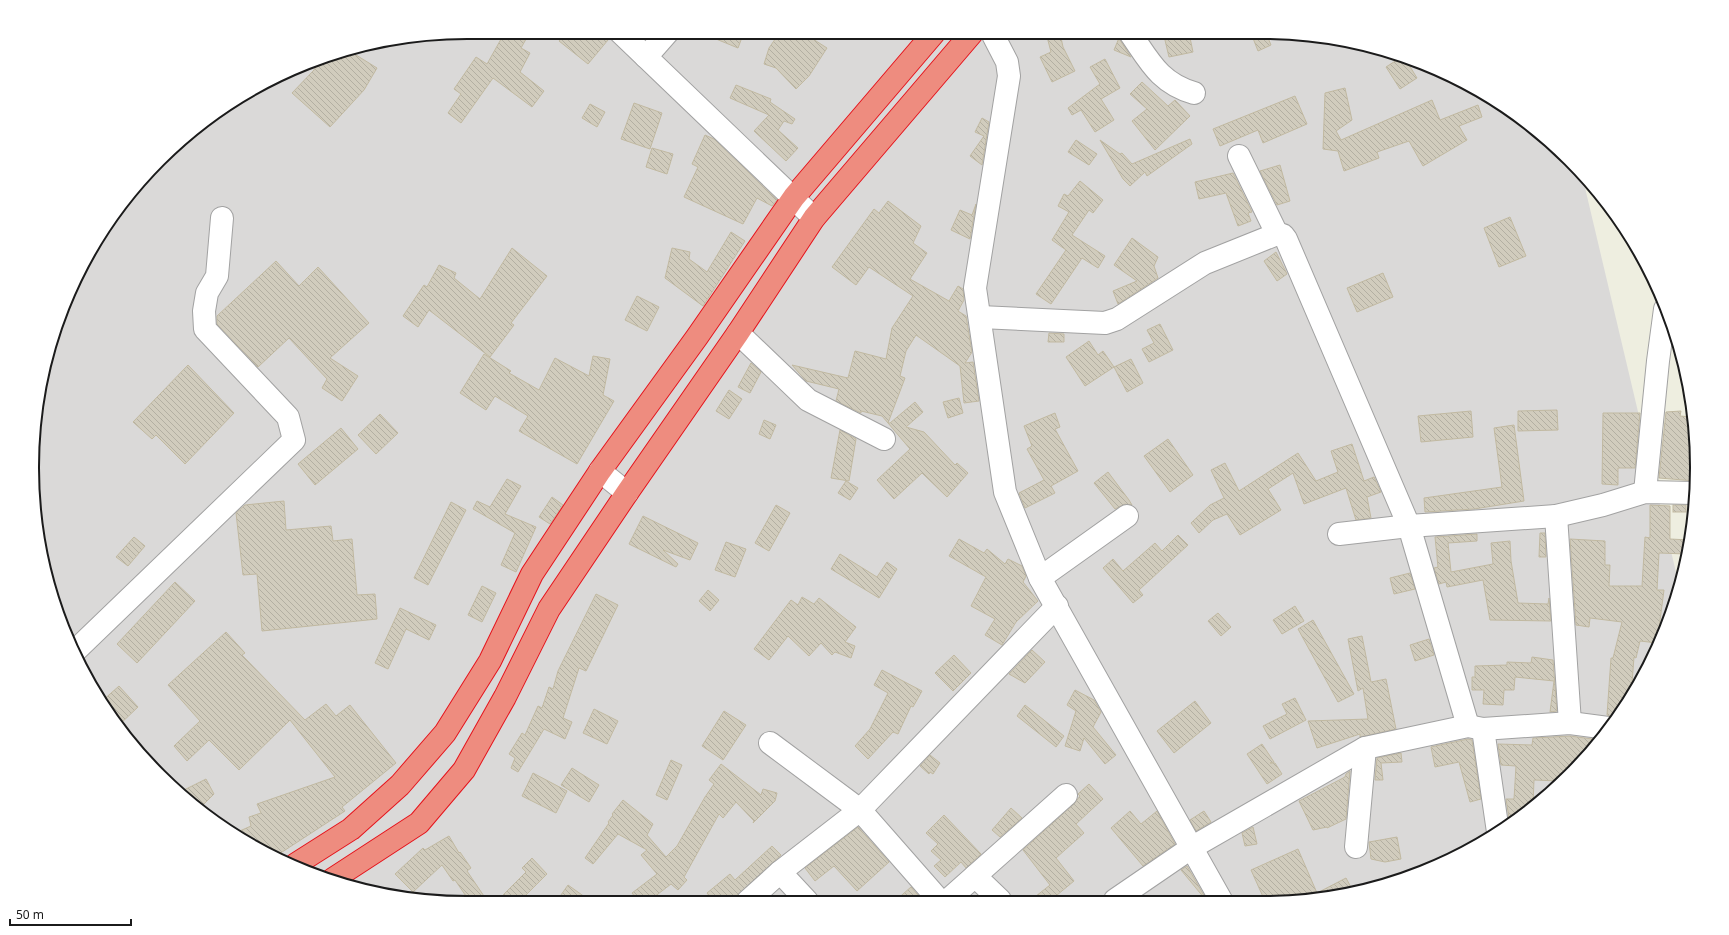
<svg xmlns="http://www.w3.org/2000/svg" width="1729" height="935" viewBox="0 0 1729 935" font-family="'Noto Sans',sans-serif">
<defs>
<pattern id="building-back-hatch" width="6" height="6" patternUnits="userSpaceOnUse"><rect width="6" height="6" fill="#d1ccbd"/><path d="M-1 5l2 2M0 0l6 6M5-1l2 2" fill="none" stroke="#b3afa2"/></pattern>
</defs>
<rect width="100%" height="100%" fill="#eeeee0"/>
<path fill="#dad9d8" d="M468,32L1290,33L1374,47L1479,90L1548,140L1582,175L1679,585L1674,607L1639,685L1589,755L1504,829L1402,880L1318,899L439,902L355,888L250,845L202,813L140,755L105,709L65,634L47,580L33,496V439L47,355L65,301L105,226L140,180L202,122L250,90L327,55L383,40Z"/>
<g fill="url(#building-back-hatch)" stroke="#c1b9a1">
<path d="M505,32H530L521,48L530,53L520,72L544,91L532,107L493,78L461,123L448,113L461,94L454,89L476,57L487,64Z"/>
<path d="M567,32H599L608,40L588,64L559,41Z"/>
<path d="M699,32H744L738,48Z"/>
<path d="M780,32H802L827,48L809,76L796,89L776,68L764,64L769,48Z"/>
<path d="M1046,33H1060L1063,47L1075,71L1052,82L1040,57L1051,52Z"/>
<path d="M1178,33H1189L1193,52L1169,57L1164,36Z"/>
<path d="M1251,33H1266L1271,45L1258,51Z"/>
<path d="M1119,38L1120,40L1131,57L1114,50Z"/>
<path d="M348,50L377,68L364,90L330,127L292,93L314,70L321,58Z"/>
<path d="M1400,58L1406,60L1417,78L1400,89L1386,67Z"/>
<path d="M1105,59L1120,88L1101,99L1114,120L1095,132L1081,110L1072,115L1068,108L1100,84L1090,67Z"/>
<path d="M1142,82L1168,106L1175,100L1190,116L1155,150L1132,121L1147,109L1130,94Z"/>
<path d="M736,85L771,99L770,102L795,119L792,124L784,121L778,130L798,148L786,161L754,131L769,115L730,98Z"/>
<path d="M1345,88L1352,120L1336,131L1341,140L1432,100L1440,120L1478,105L1482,117L1459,126L1467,140L1423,166L1409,141L1377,152L1379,158L1344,171L1338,151L1323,149L1325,93Z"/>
<path d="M1295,96L1307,124L1263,143L1258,130L1220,146L1213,129Z"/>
<path d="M634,103L662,113L650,149L621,139Z"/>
<path d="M590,104L605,112L597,127L582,118Z"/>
<path d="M982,118L989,122L982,165L970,156L984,136L975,132Z"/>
<path d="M705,135L714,139L777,200L772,206L757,198L743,224L684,197L698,167L692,164Z"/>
<path d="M1190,139L1192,144L1147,176L1145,172L1130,186L1123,179L1100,140L1120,154L1122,153L1132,164Z"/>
<path d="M1076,140L1097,154L1089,165L1068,152Z"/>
<path d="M652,148L673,154L667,174L646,167Z"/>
<path d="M1280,165L1290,201L1277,205L1260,171Z"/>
<path d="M1233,173L1252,212L1248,213L1251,221L1238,226L1226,193L1199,199L1195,182Z"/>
<path d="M1080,181L1103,200L1093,213L1089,210L1072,235L1105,256L1098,268L1082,258L1051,304L1036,294L1066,250L1052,240L1069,212L1058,206L1064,194L1068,196Z"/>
<path d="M888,201L921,226L913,243L927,253L910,279L949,301L958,286L963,289L964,300L958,311L966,316L972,352L965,363L973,362L979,401L964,403L960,366L916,335L906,351L900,376L905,378L888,423L882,416L861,411V413L836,401L839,389L806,381L792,365L848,378L855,351L886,359L892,328L913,296L869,267L856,285L832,267L874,209L879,213Z"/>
<path d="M976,204L970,239L951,230L960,210L972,215Z"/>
<path d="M1510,217L1526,256L1499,267L1484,228Z"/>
<path d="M731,232L745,241L703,306L665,278L672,248L690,252L689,259L707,272Z"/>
<path d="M1132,238L1158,257L1154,266L1158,278L1118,304L1113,291L1137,281L1114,265Z"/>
<path d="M512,248L547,276L511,323L514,325L490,357L429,310L418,327L403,316L424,285L427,287L439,265L456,273L454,278L480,299Z"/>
<path d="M1276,252L1287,274L1277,281L1264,261Z"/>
<path d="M276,261L299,286L318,267L369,323L330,358L358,376L342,401L322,388L327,379L289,338L258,367L217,324V316Z"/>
<path d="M1383,273L1393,297L1357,312L1347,288Z"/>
<path d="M637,296L659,307L647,331L625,320Z"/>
<path d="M1160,324L1173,350L1149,362L1142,349L1154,343L1147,330Z"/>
<path d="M1049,333L1064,334V342H1048Z"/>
<path d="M1089,341L1098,355L1103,351L1114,367L1085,386L1066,357Z"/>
<path d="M484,354L511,371L509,373L539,390L555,358L589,376L593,356L610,359L603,395L614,401L577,464L519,431L528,416L495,396L486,410L460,393Z"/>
<path d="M1131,359L1143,383L1127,392L1114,367Z"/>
<path d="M751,363L761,372L750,393L738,387Z"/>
<path d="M188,365L234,413L185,464L156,435L152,439L133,422Z"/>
<path d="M729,390L742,399L729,419L716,411Z"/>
<path d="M959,398L963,413L948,418L943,402Z"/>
<path d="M915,402L923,412L906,427L924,432L955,465L957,463L968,473L947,497L922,473L894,499L877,480L910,449L888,423H890Z"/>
<path d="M1557,410L1558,430L1518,431V411Z"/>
<path d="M1471,411L1473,437L1421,442L1418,416Z"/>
<path d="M1681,411L1680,416L1692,417L1696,439L1695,481L1659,478L1666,412Z"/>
<path d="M1055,413L1060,427L1055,429L1078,471L1051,486L1055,493L1025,508L1019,493L1044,480L1027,449L1032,446L1024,426Z"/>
<path d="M1603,413H1640L1635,468H1618V485L1602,484Z"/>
<path d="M380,414L398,433L376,454L358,435Z"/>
<path d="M764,420L776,425L770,439L759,434Z"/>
<path d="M1514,425L1524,501L1474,509L1425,512L1424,498L1502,487L1494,428Z"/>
<path d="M341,428L358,449L315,485L298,464Z"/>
<path d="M840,430L856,439L849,481L831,478Z"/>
<path d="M1168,439L1193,475L1170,492L1144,456Z"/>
<path d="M1352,444L1364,481L1374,477L1381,492L1367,497L1371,518L1356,520L1346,488L1304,504L1293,473L1268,489L1281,510L1240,535L1227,514L1213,520L1199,533L1191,523L1210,505L1224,498L1211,470L1225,463L1239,491L1298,453L1316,481L1338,472L1331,451Z"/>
<path d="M1108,472L1129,500L1132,505L1125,504L1115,509L1094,483Z"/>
<path d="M507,479L521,486L505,514L536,527L516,572L501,565L515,533L473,509L477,501L490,507Z"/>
<path d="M846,481L858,488L850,500L838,493Z"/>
<path d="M552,497L563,505L550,524L539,517Z"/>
<path d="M284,501L286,530L331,526L333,541L352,539L357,595L375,594L377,619L262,631L257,574L243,575L236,513L245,505Z"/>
<path d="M451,502L466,510L428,585L414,578Z"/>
<path d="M776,505L790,513L769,551L755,543Z"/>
<path d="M1650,505L1670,506V539L1690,540L1686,554L1659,553L1657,590H1664L1657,643L1640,641L1636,658L1634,657L1631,696L1615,718L1607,715L1611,658H1613L1622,622L1590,618L1589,627L1576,625L1570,539L1605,541V565H1610L1609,586H1642L1645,537L1650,538Z"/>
<rect x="1673" y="505" width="13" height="7"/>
<path d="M643,516L698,543L690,560L663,550L678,564L676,567L629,544Z"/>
<path d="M1540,533H1545L1546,557H1539Z"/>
<path d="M1477,534V541L1448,543L1451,572L1493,564L1491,543L1510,541L1511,561L1518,603L1548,604L1549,598L1551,621L1490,620L1483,580L1447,587L1446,582L1439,584L1434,568L1438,567L1435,537Z"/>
<path d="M1178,535L1188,545L1139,590L1143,595L1133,603L1103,568L1113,559L1123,571L1155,543L1162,551Z"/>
<path d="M134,537L145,546L128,566L116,557Z"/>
<path d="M959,539L984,553L987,549L1005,564L1008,559L1022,566L1026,576L1023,582L1038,601L1016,622L1002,645L985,635L995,619L971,606L986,577L949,556Z"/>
<path d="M726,542L746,549L735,577L715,570Z"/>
<path d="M840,554L877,577L887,562L897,569L879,598L831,569Z"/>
<path d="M1410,573L1415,589L1394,594L1390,578Z"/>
<path d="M175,582L195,601L137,663L117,644Z"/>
<path d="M482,586L496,593L482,622L468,615Z"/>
<path d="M708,590L719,600L710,611L699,601Z"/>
<path d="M596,594L618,605L586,671L579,668L563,718L572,722L565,739L544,729L518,772L511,768L515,758L509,754L522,733L525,735L538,706L542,708L549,687L553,689L558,671Z"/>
<path d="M802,597L814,604L819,598L856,627L845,642L855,646L851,658L835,652L832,655L821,643L809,656L788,636L769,660L754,649L791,600L798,605Z"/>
<path d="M1295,606L1304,621L1282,634L1273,620Z"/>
<path d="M400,608L436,625L429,640L406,629L388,669L375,663Z"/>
<path d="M1218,613L1231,627L1221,636L1208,621Z"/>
<path d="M1313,620L1354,694L1338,702L1298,629Z"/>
<path d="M226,632L245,653L242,655L305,720L326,704L336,716L350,705L396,763L342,807L345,811L276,856L250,845L233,834L251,826L249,817L261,813L257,804L335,777L290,720L239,770L209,740L187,761L174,746L200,721L168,685Z"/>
<path d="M1362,636L1371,682L1386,679L1396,729L1360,737V734L1317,748L1308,721L1368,719L1363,688L1358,691L1348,639Z"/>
<path d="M1429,639L1434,655L1415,661L1410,645Z"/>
<path d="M1032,650L1045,662L1025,683L1009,674Z"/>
<path d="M954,655L971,673L953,691L935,673Z"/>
<path d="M1532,657L1553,660L1557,711L1550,712L1554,681L1515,677L1514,690H1504L1503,705L1483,704L1484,690H1472V677H1475V666L1507,665V662L1531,663Z"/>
<path d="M882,670L922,691L913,707L911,706L898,734L893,732L868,759L855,746L870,729L888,693L874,685Z"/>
<path d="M119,686L138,707L118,726L101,702Z"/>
<path d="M1075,690L1094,700L1101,712L1093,727L1116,755L1105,764L1084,738L1080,751L1065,746L1076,711L1067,705Z"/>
<path d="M1295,698L1306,720L1270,739L1263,726L1287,714L1282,704Z"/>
<path d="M1195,701L1211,723L1174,753L1157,731Z"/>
<path d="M1025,705L1064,736L1056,747L1017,716Z"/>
<path d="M594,709L618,721L607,744L583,733Z"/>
<path d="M724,711L746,725L723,760L702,746Z"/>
<path d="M1570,736L1600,740L1589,755L1559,781L1534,780L1533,804L1510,824L1506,799H1514L1516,766L1501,765L1498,744L1532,745L1533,738Z"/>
<path d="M1468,739L1472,740L1481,799L1470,802L1459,762L1435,767L1431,747Z"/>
<path d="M1262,744L1274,762L1270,763H1275L1282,774L1267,784L1247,754Z"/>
<path d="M1401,753L1402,762L1381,763L1383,780H1375L1377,758Z"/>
<path d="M930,755L940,763L933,774L930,772L929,774L920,766Z"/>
<path d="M671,760L682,765L667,800L656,795Z"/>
<path d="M721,764L761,795L763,789L777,793L775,801L753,823L754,821L736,802L723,818L719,814L684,877L687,880L678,890L671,884L649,901H638L632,893L657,874L641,855L647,850L618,834L593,864L585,858L609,823L608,822L613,815L612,814L623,800L653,824L647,835L666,857L677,846L705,797L714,784L709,780Z"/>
<path d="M572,768L599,785L589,802L561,785Z"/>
<path d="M1350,771L1346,819L1327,828V827L1313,830L1299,801L1345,777L1346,774Z"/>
<path d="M533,773L567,791L556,813L522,796Z"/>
<path d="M206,779L214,794L203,805L197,808L180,792Z"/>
<path d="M1089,784L1103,799L1076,824L1084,833L1056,858L1074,881L1051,900H1031L1050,885L1023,850L1074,804L1080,796L1078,794Z"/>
<path d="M1011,808L1022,818L1000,837L992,830Z"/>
<path d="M1130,811L1141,824L1157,811L1175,844L1143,866L1111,828Z"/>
<path d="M1204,811L1211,822L1196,831L1190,820Z"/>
<path d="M944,815L981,854L966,868L961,862L945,877L934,866L941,860L931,851L938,844L926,833Z"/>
<path d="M858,827L889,862L857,891L834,866L815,881L805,868Z"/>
<path d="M1253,827L1257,844L1245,846L1242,833Z"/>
<path d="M449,836L459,853L460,852L471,868L467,871L488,902H470L455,880L453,881L442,865L413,892L395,874L423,848L425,850Z"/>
<path d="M1397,837L1401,859L1385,862L1371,859L1369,842Z"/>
<path d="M772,846L781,855L731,901H713L707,893L730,874L735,880Z"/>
<path d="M1298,849L1317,893L1346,878L1353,891L1318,899H1264L1251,870Z"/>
<path d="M532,858L547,874L519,902H496L526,872L522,868Z"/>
<path d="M1187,866L1206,899H1205L1181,870Z"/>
<path d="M568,885L592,902H556Z"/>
<path d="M911,887L923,901H895Z"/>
</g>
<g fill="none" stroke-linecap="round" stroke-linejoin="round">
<g stroke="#a2a2a2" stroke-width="24">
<g id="minor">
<path d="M620,32L814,218"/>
<path d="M992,33L1007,62L1009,76L975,288L1005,492L1040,578L1221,900"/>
<path d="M1130,33C1149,60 1159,83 1194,93"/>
<path d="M646,57L668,32"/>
<path d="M1239,156L1277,234"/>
<path d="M980,317L1105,323L1117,319L1205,263L1277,234L1283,235L1286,239L1409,526L1468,726"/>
<path d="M738,333L808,400L884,439"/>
<path d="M600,471L627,493"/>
<path d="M1645,492L1658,361L1665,309"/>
<path d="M1556,516L1570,723"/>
<path d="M1339,534L1409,526L1556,516L1603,505L1645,492L1694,493"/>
<path d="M1040,578L1127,516"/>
<path d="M74,652L294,440L288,417L205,329L204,311L207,293L217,276L222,218"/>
<path d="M1483,729L1498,832"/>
<path d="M770,743L860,810L939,900"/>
<path d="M1356,847L1365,748"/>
<path d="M780,872L807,901"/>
<path d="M975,876L1000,900"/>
<path d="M948,900L1066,795"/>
<path d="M1115,900L1191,848L1365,748L1468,726L1483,729L1570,723L1608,728"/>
<path d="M748,901L780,872L860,810L1057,606"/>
</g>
</g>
<g stroke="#e5131c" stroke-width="24">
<g id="highway">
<path d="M296,864L351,829L400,785L445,733L490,661L532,574L600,471L697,337L794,197L934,33"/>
<path d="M333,879L419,823L464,770L505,697L549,609L627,493L738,333L814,218L972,33"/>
</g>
</g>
<use href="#minor" stroke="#fff" stroke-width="22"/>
<use href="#highway" stroke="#ee8c7f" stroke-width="22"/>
</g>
<path d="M0 0H1729V935H0ZM467 39H1262A428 428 0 0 1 1690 467V468A428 428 0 0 1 1262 896H467A428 428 0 0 1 39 468V467A428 428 0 0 1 467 39Z" fill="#fff" fill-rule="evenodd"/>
<path fill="none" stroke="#1b1b1b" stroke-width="2" d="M467 39H1262A428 428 0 0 1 1690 467V468A428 428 0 0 1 1262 896H467A428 428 0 0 1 39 468V467A428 428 0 0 1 467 39Z"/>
<path d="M10 919v6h121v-6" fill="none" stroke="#1b1b1b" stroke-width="2"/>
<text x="16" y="919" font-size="12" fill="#1b1b1b" stroke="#ffffff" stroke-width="3" paint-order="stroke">50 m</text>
</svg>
